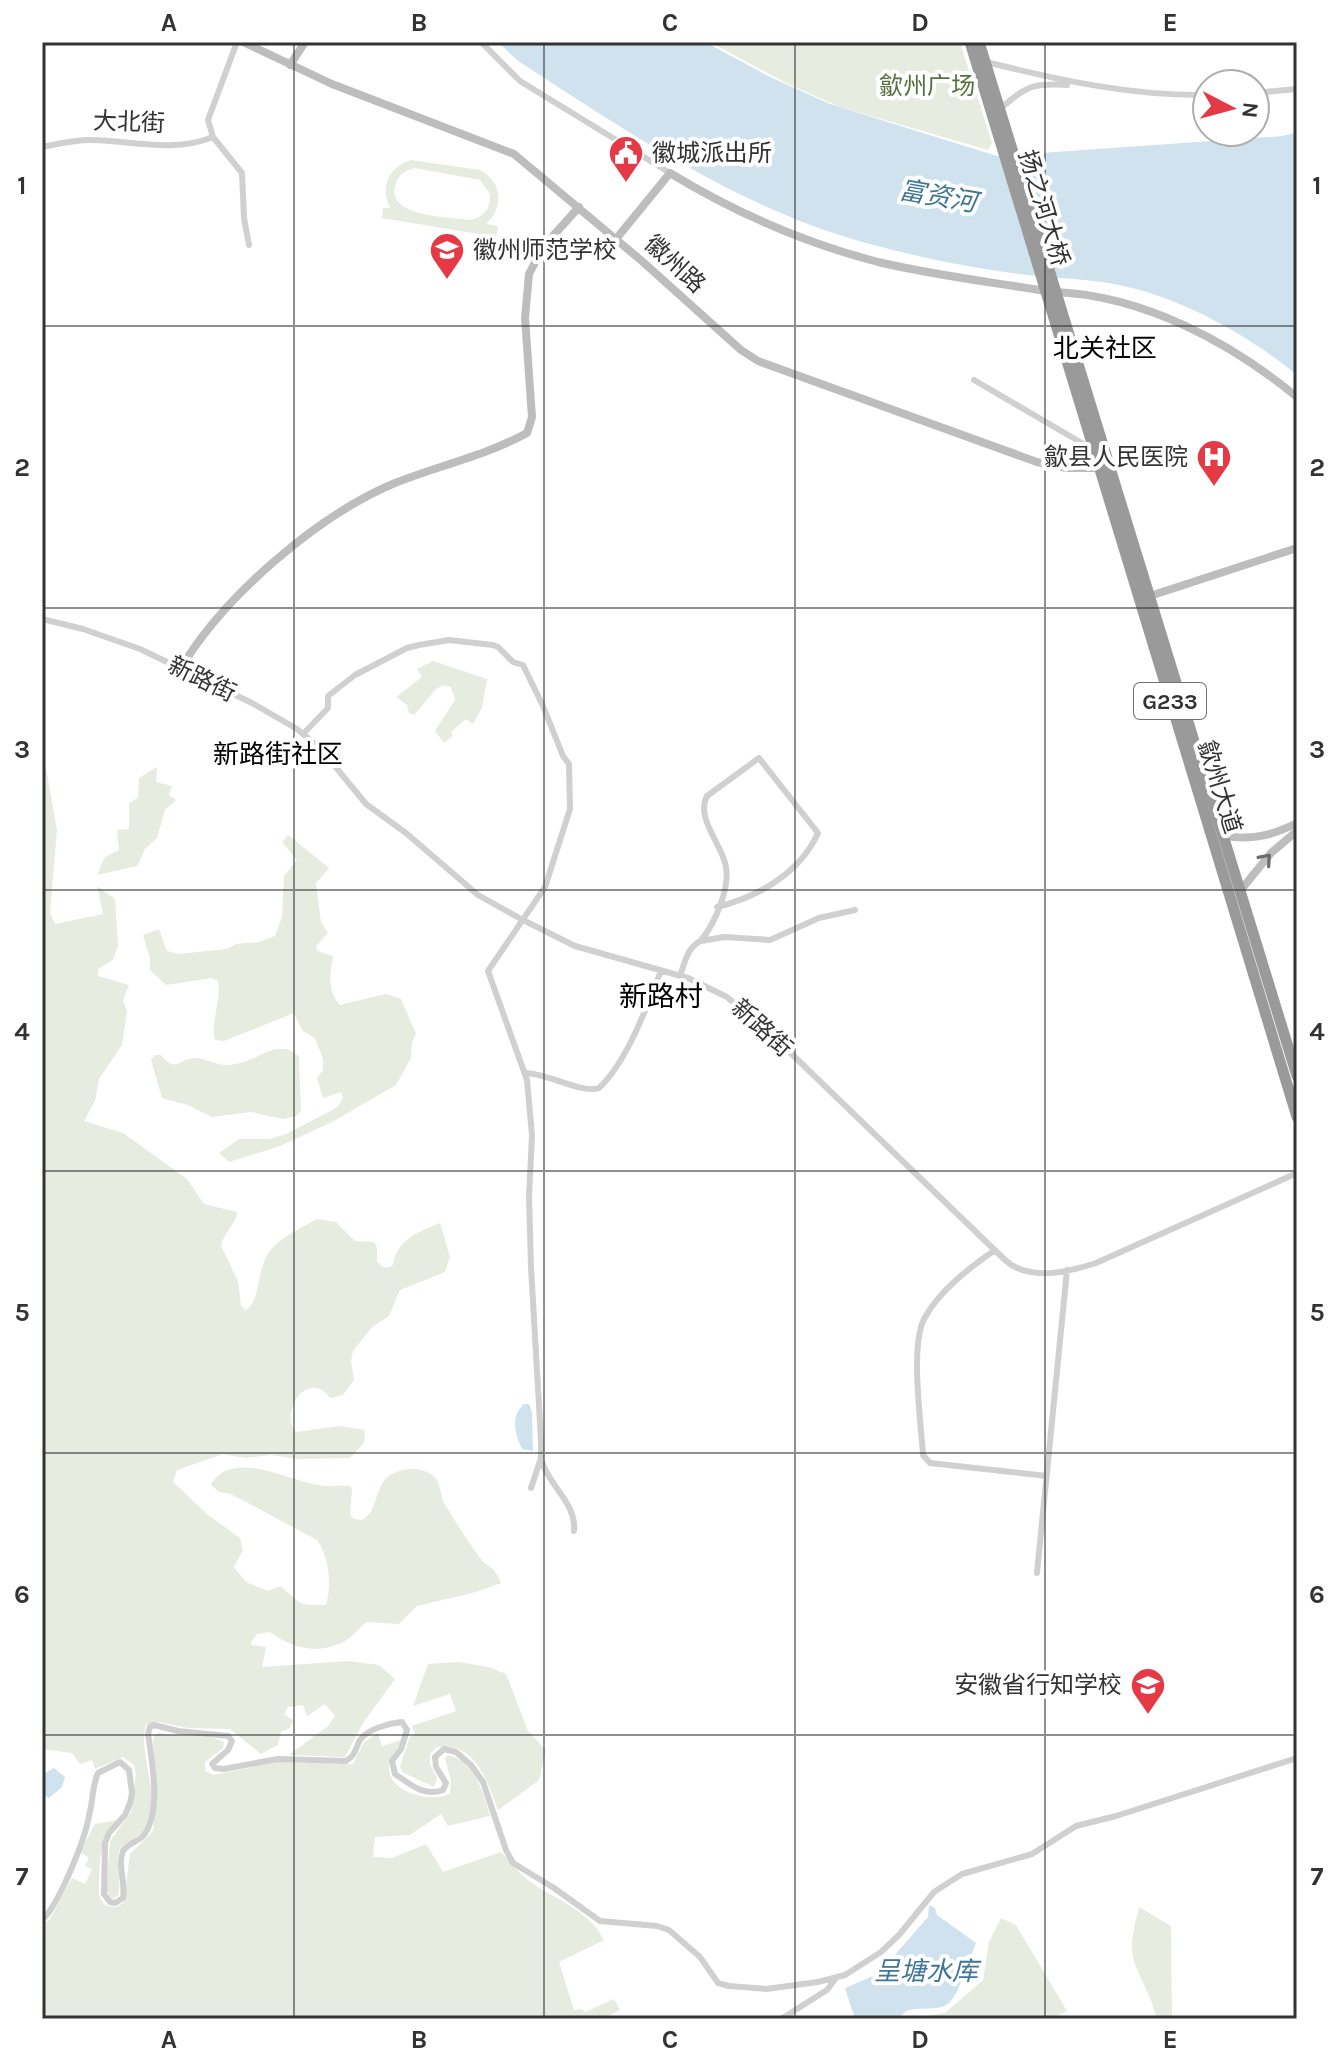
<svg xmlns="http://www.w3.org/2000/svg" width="1339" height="2061" font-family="Karla,'Noto Sans SC',sans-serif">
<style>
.green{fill:#e6ecdf;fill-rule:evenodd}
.water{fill:#cfe2ee}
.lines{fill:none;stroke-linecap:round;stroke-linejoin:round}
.street{stroke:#d0d0d0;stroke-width:6}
.secondary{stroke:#bdbdbd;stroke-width:8}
.highway{stroke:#9a9a9a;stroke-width:11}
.oneway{stroke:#6a6a6a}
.grid{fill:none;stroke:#333;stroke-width:2;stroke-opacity:0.55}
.labels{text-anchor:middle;stroke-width:8;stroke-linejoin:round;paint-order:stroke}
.shield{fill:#fff;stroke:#707070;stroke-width:2}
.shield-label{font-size:22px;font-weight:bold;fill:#333}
.park-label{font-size:24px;fill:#56703f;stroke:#fff}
.street-label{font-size:24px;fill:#333;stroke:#fff}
.poi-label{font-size:24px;fill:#333;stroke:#fff;text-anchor:start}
.water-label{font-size:26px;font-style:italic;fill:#3f7597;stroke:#fff}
.neighbourhood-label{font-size:26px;fill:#000;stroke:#fff}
.quarter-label{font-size:28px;fill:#000;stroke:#fff}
.neatline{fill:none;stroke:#333;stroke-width:3}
.grid-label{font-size:26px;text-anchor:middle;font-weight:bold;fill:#333}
</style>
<rect width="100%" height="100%" fill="#fff"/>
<path class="green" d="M710 42H960L992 143 988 150 840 107 786 83Z
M411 160 480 170C503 183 504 207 486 224L498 226 496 237 382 218 383 208H390C380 187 388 167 411 160ZM415 168 480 180 490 194C491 208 484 218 469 220 449 217 383 217 396 183 399 174 406 170 415 168Z
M433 661 487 679 482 708 473 724 466 719 451 732 453 736 444 743 435 731 455 700 451 687 443 685 436 689 414 715 409 713 407 705 396 697 422 677 417 669Z
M42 766 46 768 57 830 50 913 55 924 103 914 97 886 115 899 118 945 113 960 98 969V976L129 985 123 1000 127 1012 122 1045 99 1079 95 1101 84 1121 123 1133 187 1179 204 1204 237 1212C236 1225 223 1233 221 1246L238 1281 241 1306 246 1310C260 1303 257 1268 269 1252 280 1237 302 1228 317 1219L336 1222 355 1241 374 1242 377 1248V1261L381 1266 387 1268 393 1265C396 1240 420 1231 440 1223L450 1257 445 1272 400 1290 389 1316 372 1327 353 1351 351 1361 354 1380 343 1395 331 1398C328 1396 325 1392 322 1390 301 1378 281 1415 296 1432L339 1426 365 1430 364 1443 350 1458 298 1459 271 1455 245 1458 223 1454 177 1470 173 1482 208 1515 240 1538 243 1550 234 1567 246 1582 268 1591 280 1586C301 1602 294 1606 326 1605 332 1585 329 1556 317 1540L231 1494 219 1492 211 1485C231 1448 287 1480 318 1485 328 1487 339 1485 350 1486L352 1488 350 1515 354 1519 361 1520C378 1514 374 1486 390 1475 402 1468 420 1466 432 1475 443 1484 439 1498 447 1508 457 1524 467 1540 478 1555 487 1569 493 1563 501 1583L476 1592 417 1606 399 1624 367 1622C360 1626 355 1634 348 1639 321 1656 293 1649 270 1632L257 1634 251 1642 252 1645 266 1647 262 1667 348 1661 379 1665 395 1679 363 1723 345 1757 289 1755 328 1726 335 1716 325 1704 307 1716 303 1705 288 1707 284 1714 293 1720 290 1728 281 1732 278 1745 261 1754 230 1729 188 1728 159 1722 146 1725C137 1754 165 1804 143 1831 137 1839 126 1841 119 1850 115 1866 122 1880 118 1896L112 1899 106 1891 110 1841 131 1812 136 1775 134 1765 123 1757 95 1769 92 1760 80 1764 72 1753 42 1749Z
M157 767 156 782 172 786 169 795 176 800 165 810 157 838 145 849 137 866 97 875 105 857 119 850 117 830 129 829V803L138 798 139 778Z
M288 835 329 868 316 883 321 922 328 933 316 946 317 951 333 956C330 974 327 991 340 1005L386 994 401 999 416 1034 412 1042 411 1058 396 1085 332 1122 280 1146 229 1162 219 1153 239 1139H270L286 1134 338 1107 343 1098 341 1092 323 1098 317 1078 323 1070V1059L315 1038 302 1030 294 1013 224 1041 215 1040C210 1020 222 1001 218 981L212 978 166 985 150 970V958L143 935 159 929 167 951 179 954 227 949 236 944 259 942 275 936 282 917 284 876 297 860 282 842Z
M275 1049H288L299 1056 301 1111 296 1116 283 1119 251 1112 212 1117 188 1105 162 1098 151 1060 155 1055H161C177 1074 177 1059 195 1058 205 1058 215 1065 226 1065 244 1065 258 1055 275 1049Z
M459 1662 489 1667 506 1674 528 1731 546 1750 539 1780 498 1810C487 1782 476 1741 437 1747L430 1754V1764L437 1778 434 1787 402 1772 400 1766 410 1737 415 1735 412 1726 456 1711 450 1694 413 1706 428 1664Z
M159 1733C179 1738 207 1733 224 1742L223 1748 205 1762V1771L214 1775 276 1762 353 1764 364 1742 378 1733 382 1746 401 1740C398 1751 388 1758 389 1770 391 1793 433 1804 450 1793L451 1780 445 1759 448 1755C474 1760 484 1794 490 1816L448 1826 441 1814 410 1835 375 1837 373 1857 392 1858 426 1844 443 1872 501 1852C511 1863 520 1875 532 1883 558 1901 590 1911 604 1940L559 1962 574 2010 582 2009 585 2012 614 1999 620 2010 603 2019H42V1925L50 1919 72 1878 85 1884 92 1869 85 1866 89 1858 80 1852 95 1824 118 1820C97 1845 100 1863 99 1893 101 1904 106 1907 117 1907L124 1902 130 1854 153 1831 157 1786 153 1743 154 1736Z
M1139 1907 1171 1926 1172 2019H1156C1153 1998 1142 1984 1135 1964 1128 1945 1135 1926 1139 1907Z
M1001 1918 1016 1925 1067 2011 1051 2019H920V2017L945 2013 983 1980 989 1942Z"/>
<path class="water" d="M498 42H705L770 77 830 104 997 156 1283 136 1297 132V375C1252 338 1189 302 1132 288 1093 278 1052 279 1012 273 961 266 908 255 859 241 734 205 625 130 518 61Z
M524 1404H529L532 1412 533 1451 522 1449C515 1434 510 1416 524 1404Z
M54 1768 65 1777 62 1787 49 1798 42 1794V1775Z
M929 1905 935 1908 937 1915 976 1943C970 1957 959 1993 950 2002 935 2016 908 2000 899 2019H855L845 1988 878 1974 928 1917Z"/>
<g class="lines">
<path class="street" d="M237 42 208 120 213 137 242 173 244 218 249 245
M481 42 520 81 670 173
M986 62C1059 80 1131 96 1207 95
M1255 93 1297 89
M999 110C1026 86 1032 83 1067 85
M42 147C59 144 76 139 93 140 132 141 175 153 213 137
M974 380 1092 449
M42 619 83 629 140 649 252 703 297 729 320 748 366 804 406 833 478 895 521 919 575 946 688 978 727 997 772 1035 1005 1260C1029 1282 1068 1272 1096 1263L1297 1173
M303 734 328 708V696L355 675 407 648 419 645 449 640 493 645 498 647 513 662 523 665 543 706 563 756 569 764 570 809 545 887 488 971 527 1080 532 1135 529 1197 531 1267 541 1440V1458L531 1488
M701 941 724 937 770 940 819 918 855 910
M680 976C683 968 685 959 689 952 692 946 698 943 702 939 715 923 730 888 726 867 723 845 695 819 707 796L759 758 818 833C800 873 758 897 717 907
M526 1073C549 1074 583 1094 599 1088 627 1062 647 1006 661 971
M995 1250C969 1268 939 1291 924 1319 910 1347 921 1422 923 1455L930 1463 1047 1476
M542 1462C550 1487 577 1504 574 1531
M1037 1573 1067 1270
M42 1920C59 1905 85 1839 89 1816 93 1801 92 1787 98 1773L120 1762 129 1770 132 1793 130 1803 125 1815 109 1833 105 1843 104 1894 110 1902 115 1903 123 1898C126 1881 117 1867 123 1851 129 1843 137 1842 143 1836 162 1814 152 1760 148 1734L150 1727 154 1725 178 1731 228 1736 232 1741 228 1750 212 1764 215 1768 224 1769 277 1759 346 1761C356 1755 355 1749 360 1740 367 1729 390 1723 402 1722L407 1730 401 1749 392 1761 395 1774C411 1785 424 1797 443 1790L446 1783 436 1767 435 1757 444 1749 456 1752 471 1765 483 1782 506 1850 513 1863 554 1888 600 1921 657 1926 669 1930 700 1957 718 1983 729 1986 766 1989 818 1982 845 1975 881 1952 899 1935 934 1892 962 1874 1032 1854 1076 1826 1116 1816 1297 1758
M781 2019 827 1990 836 1978"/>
<path class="secondary" d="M243 42 332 84 514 154 643 262 741 350 758 361 1037 462 1066 468H1099
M290 65 305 42
M616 239 670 173C734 212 805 243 878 262 933 275 990 282 1046 291
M1056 292C1144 296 1230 342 1297 397
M1150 596 1297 548
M181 668C224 596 318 515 395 483 438 466 487 455 527 433L532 417 525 318 529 274 543 247 579 207
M1224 836C1252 840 1271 836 1297 823
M1240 891 1271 853 1297 831"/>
<path class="highway" d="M970 42 1297 1117
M979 42 1297 1076"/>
</g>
<defs><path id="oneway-chevron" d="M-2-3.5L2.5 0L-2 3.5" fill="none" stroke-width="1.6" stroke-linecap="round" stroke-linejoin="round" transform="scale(2)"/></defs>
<use class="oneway" href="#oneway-chevron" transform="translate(1266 859) rotate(-49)"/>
<path class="grid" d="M294 42V2019M544 42V2019M795 42V2019M1045 42V2019M42 326H1297M42 608H1297M42 890H1297M42 1171H1297M42 1453H1297M42 1735H1297"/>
<defs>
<g id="civic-pin" transform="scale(1.8)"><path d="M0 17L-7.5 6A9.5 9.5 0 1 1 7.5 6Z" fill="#e63946" stroke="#fff"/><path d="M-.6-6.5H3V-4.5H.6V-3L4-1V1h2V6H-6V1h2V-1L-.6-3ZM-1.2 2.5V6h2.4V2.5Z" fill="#fff"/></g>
<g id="school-pin" transform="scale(1.8)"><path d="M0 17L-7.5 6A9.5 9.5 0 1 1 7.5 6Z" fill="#e63946" stroke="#fff"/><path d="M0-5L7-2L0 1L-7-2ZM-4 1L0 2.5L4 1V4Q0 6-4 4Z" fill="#fff"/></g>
<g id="hospital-pin" transform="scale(1.8)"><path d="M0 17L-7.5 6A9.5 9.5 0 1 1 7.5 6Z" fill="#e63946" stroke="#fff"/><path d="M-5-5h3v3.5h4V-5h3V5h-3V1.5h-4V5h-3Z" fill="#fff"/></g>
</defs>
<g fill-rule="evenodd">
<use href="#civic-pin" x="626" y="153"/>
<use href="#school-pin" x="447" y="250"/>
<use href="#hospital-pin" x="1214" y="457"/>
<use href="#school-pin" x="1148" y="1685"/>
</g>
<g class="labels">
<rect class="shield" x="1134" y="683" width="72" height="36" rx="6"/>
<g class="shield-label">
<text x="1170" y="709">G233</text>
</g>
<g class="park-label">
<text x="927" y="94">歙州广场</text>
</g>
<g class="street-label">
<text transform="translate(129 122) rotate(2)" y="8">大北街</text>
<text transform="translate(1044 208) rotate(73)" y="8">扬之河大桥</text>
<text transform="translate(675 264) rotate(42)" y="8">徽州路</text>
<text transform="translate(202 679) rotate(26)" y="8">新路街</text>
<text transform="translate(1220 787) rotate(73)" y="8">歙州大道</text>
<text transform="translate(762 1028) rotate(42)" y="8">新路街</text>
</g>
<g class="poi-label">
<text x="652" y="161">徽城派出所</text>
<text x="473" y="258">徽州师范学校</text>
<text x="1188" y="465" text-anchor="end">歙县人民医院</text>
<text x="1122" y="1693" text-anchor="end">安徽省行知学校</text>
</g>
<g class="water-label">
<text transform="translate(938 196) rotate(10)" y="9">富资河</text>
<text x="926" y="1980">呈塘水库</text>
</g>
<g class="neighbourhood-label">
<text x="1105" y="357">北关社区</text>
<text x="278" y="763">新路街社区</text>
</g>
<g class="quarter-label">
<text x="661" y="1006">新路村</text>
</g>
</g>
<rect width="1339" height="2061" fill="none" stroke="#ffffff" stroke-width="88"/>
<g transform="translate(1231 108) rotate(96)"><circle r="38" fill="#ffffff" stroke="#adadad" stroke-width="2"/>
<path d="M0-6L14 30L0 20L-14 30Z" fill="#e63946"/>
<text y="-12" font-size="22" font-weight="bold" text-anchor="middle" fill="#333333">N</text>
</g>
<rect x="44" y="44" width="1251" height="1973" class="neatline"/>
<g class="grid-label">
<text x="169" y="31">A</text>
<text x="419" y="31">B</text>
<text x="670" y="31">C</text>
<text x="920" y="31">D</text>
<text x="1170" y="31">E</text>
<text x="22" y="194">1</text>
<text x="1317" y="194">1</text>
<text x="22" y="476">2</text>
<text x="1317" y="476">2</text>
<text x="22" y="758">3</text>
<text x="1317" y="758">3</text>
<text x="22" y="1040">4</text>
<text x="1317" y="1040">4</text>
<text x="22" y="1321">5</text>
<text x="1317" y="1321">5</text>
<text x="22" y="1603">6</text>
<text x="1317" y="1603">6</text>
<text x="22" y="1885">7</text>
<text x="1317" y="1885">7</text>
<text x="169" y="2048">A</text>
<text x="419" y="2048">B</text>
<text x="670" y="2048">C</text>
<text x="920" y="2048">D</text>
<text x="1170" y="2048">E</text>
</g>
</svg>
